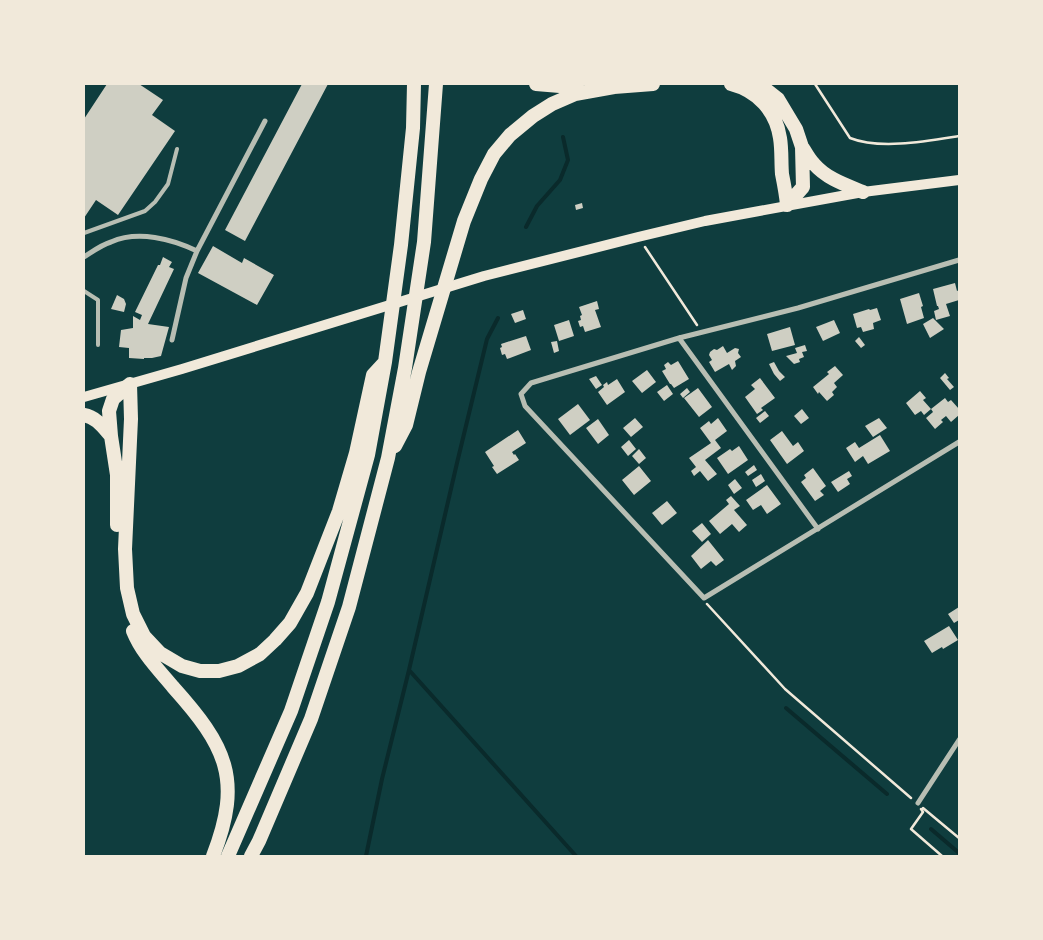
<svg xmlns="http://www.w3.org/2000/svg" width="1043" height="940" font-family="'Varela Round',sans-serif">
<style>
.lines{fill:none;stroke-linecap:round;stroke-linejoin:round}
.stream{stroke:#0a2a2b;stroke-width:4}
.building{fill:#cfcfc3}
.path{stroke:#f1e9da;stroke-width:2.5}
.service{stroke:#b8beb3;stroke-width:4}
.minor{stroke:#b8beb3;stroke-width:5}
.secondary{stroke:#f1e9da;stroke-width:10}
.motorway{stroke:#f1e9da;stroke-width:14}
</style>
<rect width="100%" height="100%" fill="#0f3d3e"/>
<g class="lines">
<path class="stream" d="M526 227 537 206 560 180 568 160 563 137
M409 670 576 856
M786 708 887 794
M931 829 959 853
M366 856 382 779 409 670 457 463 487 339 498 318"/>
</g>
<path class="building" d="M107 84H139L163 100 152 115 175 131 118 215 96 200 84 218V119Z
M302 84H328L245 241 225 230Z
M582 203 583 208 576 210 575 205Z
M213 246 242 263 244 258 274 275 257 305 198 273Z
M163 257 172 262 169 267 174 269 148 324 169 327 161 356 152 358H144V359L129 358V348L119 347 121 330 133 328V316L140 320 142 315 135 312 158 265H160Z
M955 283 957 291 959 290V300L946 304 950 316 936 320 934 311 939 309 938 306H937L933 289Z
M919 293 923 306 921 307 924 318 907 324 900 299Z
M117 295 124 299 126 304 124 312 111 309Z
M597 301 599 309 595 310 601 327 585 332 583 326 580 327 578 321 581 320 580 316 582 315 579 307Z
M877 308 881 320 873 323 874 329 863 332 861 327 857 328 853 314 869 309 870 310Z
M523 310 526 319 515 323 511 314Z
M933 318 944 329 930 338 923 324Z
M569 320 574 336 559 341 554 325Z
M834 320 840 333 823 341 816 327Z
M790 327 795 345 772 351 767 334Z
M526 336 531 350 507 359 505 354 502 355 500 348 502 347 501 344Z
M859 337 865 345 861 348 855 341Z
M557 341 559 351 554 353 551 342Z
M805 345 807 351 802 352 804 357 799 359 800 362 794 364 786 356 797 353 795 348Z
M723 346 727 353 735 348 739 349 738 353 741 357 735 361 736 366 732 370 729 364 715 372 709 362 712 360 709 355 710 352 714 349 717 350Z
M678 361 689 379 674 388 671 384H670L662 371 666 369 664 365 668 362 671 365Z
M774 362 779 371 785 377 780 381 774 374 769 364Z
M835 366 843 375 834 383 837 387 832 392 834 395 827 401 819 392 818 394 813 387 829 374 827 372Z
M647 370 656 382 642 393 632 381Z
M945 373 949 378 947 379 954 387 950 390 940 378Z
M596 376 602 385 596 389 589 379Z
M760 378 775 398 761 408 763 410 757 414 745 397 755 389 751 385Z
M617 379 625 392 607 405 598 392 604 387 603 385 607 382 608 385Z
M667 385 673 394 664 401 657 392Z
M687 388 690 392 683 398 680 394Z
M698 388 712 407 699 417 684 398Z
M920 391 926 398 923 400 931 409 924 415 921 411 915 415 906 403Z
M945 398 948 402 951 400 959 409V415L951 422 946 416 941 420 943 422 935 429 926 418 933 412 931 409Z
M578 404 590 420 570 435 558 419Z
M802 409 809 418 801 424 794 416Z
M765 411 769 416 760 423 756 418Z
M635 418 643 427 631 437 623 428Z
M718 418 727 431 715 440 721 448 705 460 717 474 708 481 700 471 694 476 691 471 696 467 689 458 711 443 700 428 709 421 711 424Z
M879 418 887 428 873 437 865 426Z
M598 419 609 435 598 444 586 428Z
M518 430 526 443 512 452 514 455 515 454 519 460 497 474 492 467 494 466 485 452Z
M782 431 793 446 798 442 804 451 787 464 770 440Z
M880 435 890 451 868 464 863 456 855 462 846 448 855 442 859 448Z
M629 440 636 449 628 456 621 447Z
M739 446 748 460 728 474 717 458 730 449 732 451Z
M639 449 646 458 639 464 632 456Z
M754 465 757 470 748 476 745 472Z
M639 466 651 481 634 495 622 480Z
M813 468 826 486 820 491 824 495 815 501 801 482 806 478 804 475Z
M849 471 852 476 847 479 850 484 838 492 831 482Z
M761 474 765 481 756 487 752 480Z
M735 479 742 488 734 494 728 485Z
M767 485 781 504 767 514 761 505 753 510 746 500Z
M731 496 740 506 734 510 747 525 739 532 732 524 720 534 709 521 729 504 726 500Z
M667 501 677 513 662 525 652 513Z
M702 523 711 534 702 542 692 531Z
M708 540 724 560 716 566 711 561 701 569 691 556Z
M959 607V620L954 623 948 614Z
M949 626 958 640 943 649 942 647 932 653 924 641Z"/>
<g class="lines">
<path class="path" d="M815 84 850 138C880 150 928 141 959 136
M645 247 697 325
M707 604 785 689 911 798
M923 808 959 838
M921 809 923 812 911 829 942 856"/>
<path class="service" d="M84 233 145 211 155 202 168 184 177 149
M84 291 98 300V345"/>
<path class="minor" d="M84 257C92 252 101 245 111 242 138 230 172 239 197 251
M959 260 798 308 679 338 531 383 521 394 525 406 704 598 959 442
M679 338 818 529
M172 340 186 278 197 251 265 121
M918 803 959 740"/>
<path class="secondary" d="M84 397 182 369 484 276 638 237 705 221 863 192 959 180"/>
<path class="motorway" d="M536 84 560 86 577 84
M731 84C758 91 776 111 780 138 782 150 781 162 782 174 784 184 786 194 787 205
M759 84 778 99 796 129 802 147 803 187 787 205
M803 148C806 153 810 160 814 164 827 179 846 185 863 192
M130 384 131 419 125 549 127 588 133 614 144 636 160 653 182 666 200 671H219L238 666 260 654 275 640 290 623 307 593 339 511 356 453 373 375 385 362
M84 415C96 417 103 427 111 436
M395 446 406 425 419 372 464 221 481 179 494 154 510 135 533 116 552 104 575 94 614 87 653 84
M117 525V475L111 436 109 411 113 399 130 384
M133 631C142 653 158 669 173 687 226 746 243 779 213 856
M228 856 291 711 328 602 368 455 385 362 401 245 413 128 414 84
M251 856 259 841 311 719 349 607 388 458 405 368 424 242 436 84"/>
</g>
<rect width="1043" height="940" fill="none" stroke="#f1e9da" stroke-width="170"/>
</svg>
